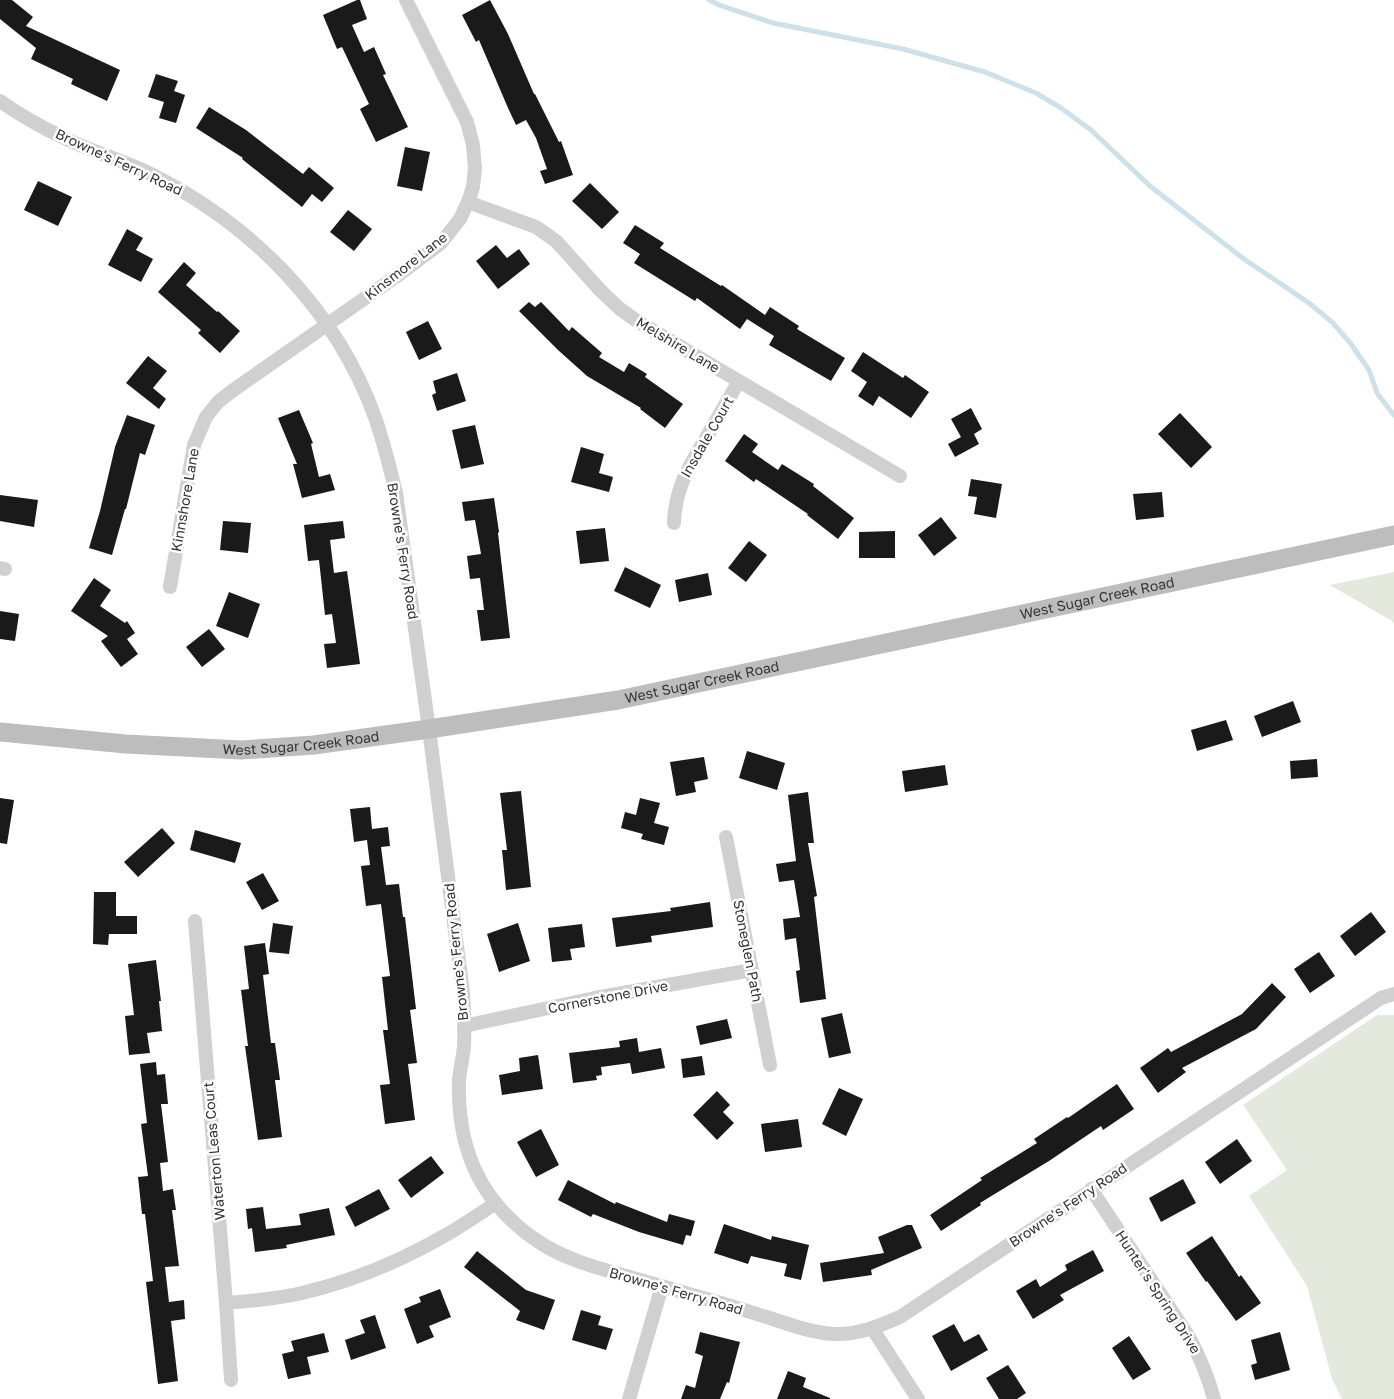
<svg xmlns="http://www.w3.org/2000/svg" width="1394" height="1399" font-family="'Golos Text',sans-serif">
<style>
.green{fill:#e3e9dc}
.lines{fill:none;stroke-linecap:round;stroke-linejoin:round}
.stream{stroke:#cee0ea;stroke-width:5}
.building{fill:#1a1a1a}
.street{stroke:#d0d0d0;stroke-width:14}
.secondary{stroke:#bdbdbd;stroke-width:19}
.labels{text-anchor:middle;stroke-width:5;stroke-linejoin:round;paint-order:stroke}
.street-label{font-size:14px;fill:#333;stroke:#fff}
</style>
<rect width="100%" height="100%" fill="#fff"/>
<path class="green" d="M1394 572V624L1392 621 1330 585Z
M1377 1015H1394V1399H1342L1332 1379 1307 1286 1249 1196 1287 1170 1243 1105Z"/>
<g class="lines">
<path class="stream" d="M709 0 719 5 773 23 903 49 985 72 1036 93 1061 108 1091 130 1150 186 1244 259 1309 303 1333 323 1351 344 1369 370 1377 393 1394 415"/>
</g>
<path class="building" d="M0 0H12L33 17 26 26 120 70 107 101 71 84 73 79 31 59 36 48 0 19Z
M357 0H360L367 19 352 25 364 52 374 47 386 74 383 75 408 127 376 142 360 109 369 104 342 47 337 49 323 15Z
M490 0 508 34 534 94H535L559 142 561 141 573 175 545 184 540 171 547 169 536 138 526 120 516 125 508 108 479 40 476 42 462 15Z
M156 74 178 81 174 91 185 95 176 123 159 118 164 102 148 97Z
M209 107 246 130 303 174 309 167 334 188 322 202 312 194 302 207 242 159 243 158 196 128Z
M405 147 430 152 422 191 397 186Z
M38 181 72 197 58 226 24 210Z
M590 183 619 212 602 229 572 201Z
M348 210 372 229 354 251 330 232Z
M635 225 664 243 660 248 721 286 722 285 765 315 770 307 799 326 797 329 845 358 831 381 769 345 774 336 747 319 740 329 697 298 695 301 634 263 640 254 623 243Z
M127 229 143 238 136 250 153 259 141 282 108 265Z
M496 245 507 258 519 249 530 264 498 289 476 261Z
M184 262 196 273 186 285 217 312 218 311 240 331 220 353 198 333 201 330 158 292Z
M529 302 535 307 541 302 569 331 572 327 602 353 599 357 624 372 629 363 647 374 645 377 683 404 665 428 640 409 641 408 587 376 558 350 519 311Z
M428 321 442 349 419 360 406 332Z
M863 352 903 378 905 375 929 392 911 418 879 396 873 406 858 396 867 382 851 371Z
M148 356 167 371 153 388 166 399 159 409 126 383Z
M457 373 466 401 437 411 432 395 436 393 433 381Z
M971 408 982 429 974 434 979 444 955 457 948 444 961 437 951 419Z
M299 410 313 443 311 444 319 477 330 474 335 490 302 498 293 464H297L278 418Z
M1180 413 1212 447 1191 468 1158 434Z
M127 415 155 425 145 455 140 453 126 509H125L112 555 89 548 100 511 115 447Z
M475 425 484 464 461 469 452 430Z
M744 434 758 444 752 452 778 470 782 464 814 484 813 486 854 518 838 539 807 515 808 514 756 479 754 482 725 461Z
M581 447 604 454 599 473 613 477 609 492 571 482Z
M971 479 1002 484 996 518 974 514 977 497 968 496Z
M1162 492 1164 517 1136 520 1133 494Z
M0 495 38 500 34 527 0 521Z
M494 498 499 532 498 533 510 638 481 641 477 610H484L480 578 470 579 467 556 481 554 475 520 465 521 462 502Z
M941 517 957 538 934 556 918 535Z
M223 521 251 523 248 553 220 550Z
M343 521 345 538 330 540 334 573 347 571 360 664 327 668 324 644 336 643 332 614 325 615 319 560 308 561 304 525Z
M605 528 609 561 580 564 576 531Z
M895 531V558H859V532Z
M749 541 767 555 746 582 728 568Z
M625 567 661 585 650 608 614 591Z
M708 573 712 595 679 602 675 580Z
M94 578 111 590 100 606 125 623 127 621 135 633 127 639 138 654 121 667 101 641 108 636 71 611Z
M229 592 260 604 248 638 216 626Z
M0 611 19 614 15 641 0 639Z
M209 629 225 649 202 667 186 647Z
M1293 701 1301 722 1262 737 1254 716Z
M1226 720 1233 740 1197 751 1191 730Z
M747 751 785 763 777 790 739 778Z
M704 757 708 779 694 782 696 792 676 796 670 762Z
M1317 759 1318 777 1291 779 1290 761Z
M945 765 948 785 905 792 902 771Z
M521 791 531 887 506 890 502 850H507L500 793Z
M808 792 814 843H808L817 896 814 897 826 999 800 1003 796 971 800 970 796 938 785 940 783 919 800 917 794 880 779 882 776 864 796 861 788 795Z
M0 798 14 800 7 844 0 843Z
M640 798 660 803 654 823 669 827 664 845 641 839 643 834 621 828 625 812 636 815Z
M370 807 372 829 388 827 390 846 381 847 386 885 399 884 403 917H405L416 1009 410 1010 417 1063 408 1064 415 1120 385 1124 380 1085 390 1084 383 1030H388L382 977 390 976 381 904 366 906 361 866 370 865 367 840 354 842 350 809Z
M162 828 175 843 138 877 124 862Z
M195 830 241 843 235 863 190 850Z
M263 873 279 901 262 910 246 882Z
M94 892H116V916H137V934H109L108 945 93 944Z
M710 902 713 927 651 936 652 942 616 947 612 918 671 911 670 908Z
M1371 912 1386 932 1355 956 1340 936Z
M273 923 293 926 289 954 269 952Z
M518 923 530 961 499 972 487 934Z
M582 924 585 947 570 949 572 960 552 962 548 928Z
M265 943 269 974 263 975 271 1043H275L280 1080H275L282 1137 258 1140 245 1046H248L241 990 249 989 244 946Z
M1319 952 1335 976 1310 993 1294 969Z
M156 960 161 1001H159L162 1031 147 1033 150 1053 129 1055 125 1016 134 1015 128 964Z
M1272 983 1286 997 1256 1029 1182 1068 1186 1072 1158 1093 1140 1068 1168 1048 1171 1052 1242 1014Z
M842 1013 851 1053 829 1058 821 1018Z
M727 1019 732 1038 700 1045 696 1026Z
M637 1038 639 1052 661 1048 665 1068 632 1074 630 1063 601 1067 602 1075 596 1076 597 1080 573 1083 569 1053 620 1047 619 1041Z
M538 1055 543 1089 502 1095 499 1075 520 1071 519 1058Z
M702 1056 705 1075 683 1078 681 1059Z
M156 1062 157 1075 165 1074 168 1104H161L168 1162 160 1163 163 1191 173 1189 176 1210H172L179 1266 165 1267 169 1302 184 1300 185 1319 171 1321 178 1381 158 1384 146 1282 153 1281 145 1214H142L138 1177 148 1176 141 1124 147 1123 140 1064Z
M1117 1084 1134 1109 1103 1130 1101 1126 1049 1161 980 1203 981 1205 941 1231 930 1215 982 1180 980 1178 1037 1143 1034 1139 1067 1117 1068 1118Z
M839 1088 863 1099 846 1136 822 1124Z
M717 1091 730 1105 723 1112 734 1123 717 1140 693 1115Z
M798 1119 802 1147 765 1152 761 1124Z
M541 1129 559 1165 536 1177 517 1142Z
M1237 1139 1252 1161 1220 1184 1205 1162Z
M431 1156 444 1173 411 1198 398 1180Z
M1183 1179 1196 1203 1161 1222 1149 1198Z
M568 1180 615 1204 616 1202 667 1222 669 1214 695 1221 691 1236 686 1235 683 1245 639 1232 593 1214 591 1217 558 1200Z
M379 1189 390 1209 355 1227 345 1207Z
M263 1207 266 1229 301 1225 299 1214 329 1208 335 1235 286 1245 287 1248 255 1252 252 1228 248 1229 246 1209Z
M724 1224 771 1240 772 1236 809 1245 801 1280 784 1276 787 1264 751 1256 748 1264 714 1253Z
M907 1225H912L922 1248 871 1270 872 1275 823 1282 820 1263 884 1253 878 1237Z
M1212 1236 1239 1277 1241 1275 1261 1303 1236 1321 1207 1281 1206 1282 1186 1253Z
M1093 1250 1104 1271 1060 1295 1064 1300 1033 1319 1016 1291 1036 1279 1040 1287 1067 1270 1065 1265Z
M477 1251 526 1290 555 1300 544 1330 516 1320 520 1311 464 1267Z
M440 1289 451 1317 429 1326 434 1337 417 1344 404 1309 421 1302 419 1297Z
M581 1310 601 1316 598 1325 613 1329 606 1350 572 1340Z
M375 1315 386 1348 351 1360 345 1340 365 1333 360 1320Z
M954 1324 964 1342 979 1334 988 1350 951 1371 932 1336Z
M700 1332 740 1342 729 1383 727 1382 720 1399H681L686 1385 695 1388 703 1356 695 1353Z
M1280 1332 1290 1370 1255 1380 1251 1365 1257 1363 1251 1340Z
M324 1333 329 1352 307 1357 311 1374 288 1379 282 1354 294 1351 291 1341Z
M1129 1336 1151 1369 1133 1380 1112 1348Z
M1008 1365 1026 1393 1017 1399H999L986 1378Z
M788 1371 806 1378 803 1387 830 1398V1399H777Z"/>
<g class="lines">
<path class="street" d="M0 101C20 115 41 127 62 137 90 151 121 160 149 173 252 224 337 310 376 420 384 444 390 468 396 493L429 729 463 993C464 1011 465 1028 464 1046 463 1058 460 1069 459 1080 458 1112 463 1147 478 1176 491 1202 514 1226 539 1242 563 1258 591 1266 619 1274 647 1282 675 1290 703 1298 729 1305 754 1313 779 1321 797 1327 815 1333 834 1334 858 1335 879 1326 900 1317L1381 998 1394 994
M468 202 536 227 556 241 600 290 620 309 637 321 900 476
M674 523C675 489 689 466 706 438 717 419 728 400 739 381
M0 568 5 569
M170 587 194 445 206 417 218 402 232 391 401 273 441 243 460 219 468 202 473 187 475 168 473 145 467 122 406 0
M726 837 770 1065
M195 921 226 1303 231 1380
M464 1026 595 998 752 970
M1091 1189 1189 1337C1200 1357 1208 1377 1214 1399
M226 1303C251 1301 277 1299 302 1293 354 1281 405 1259 451 1232 466 1223 481 1213 496 1203
M872 1328 918 1399
M629 1399 662 1286"/>
<path class="secondary" id="s1" d="M0 732 126 744 241 750 314 745 429 729 618 700 1394 535"/>
</g>
<g class="labels">
<g class="street-label">
<text transform="translate(119 162) rotate(25)" y="5">Browne's Ferry Road</text>
<text transform="translate(406 266) rotate(-38)" y="5">Kinsmore Lane</text>
<text transform="translate(678 345) rotate(31)" y="5">Melshire Lane</text>
<text transform="translate(707 437) rotate(-60)" y="5">Insdale Court</text>
<text transform="translate(185 500) rotate(-80)" y="5">Kinnshore Lane</text>
<text transform="translate(403 551) rotate(81)" y="5">Browne's Ferry Road</text>
<text dy="5" stroke="none"><textPath href="#s1" startOffset="1112">West Sugar Creek Road</textPath></text>
<text dy="5" stroke="none"><textPath href="#s1" startOffset="708">West Sugar Creek Road</textPath></text>
<text dy="5" stroke="none"><textPath href="#s1" startOffset="302">West Sugar Creek Road</textPath></text>
<text transform="translate(748 951) rotate(79)" y="5">Stoneglen Path</text>
<text transform="translate(456 952) rotate(-96)" y="5">Browne's Ferry Road</text>
<text transform="translate(608 997) rotate(-11)" y="5">Cornerstone Drive</text>
<text transform="translate(214 1151) rotate(-95)" y="5">Waterton Leas Court</text>
<text transform="translate(1068 1205) rotate(-34)" y="5">Browne's Ferry Road</text>
<text transform="translate(676 1291) rotate(16)" y="5">Browne's Ferry Road</text>
<text transform="translate(1158 1292) rotate(57)" y="5">Hunter's Spring Drive</text>
</g>
</g>
</svg>
